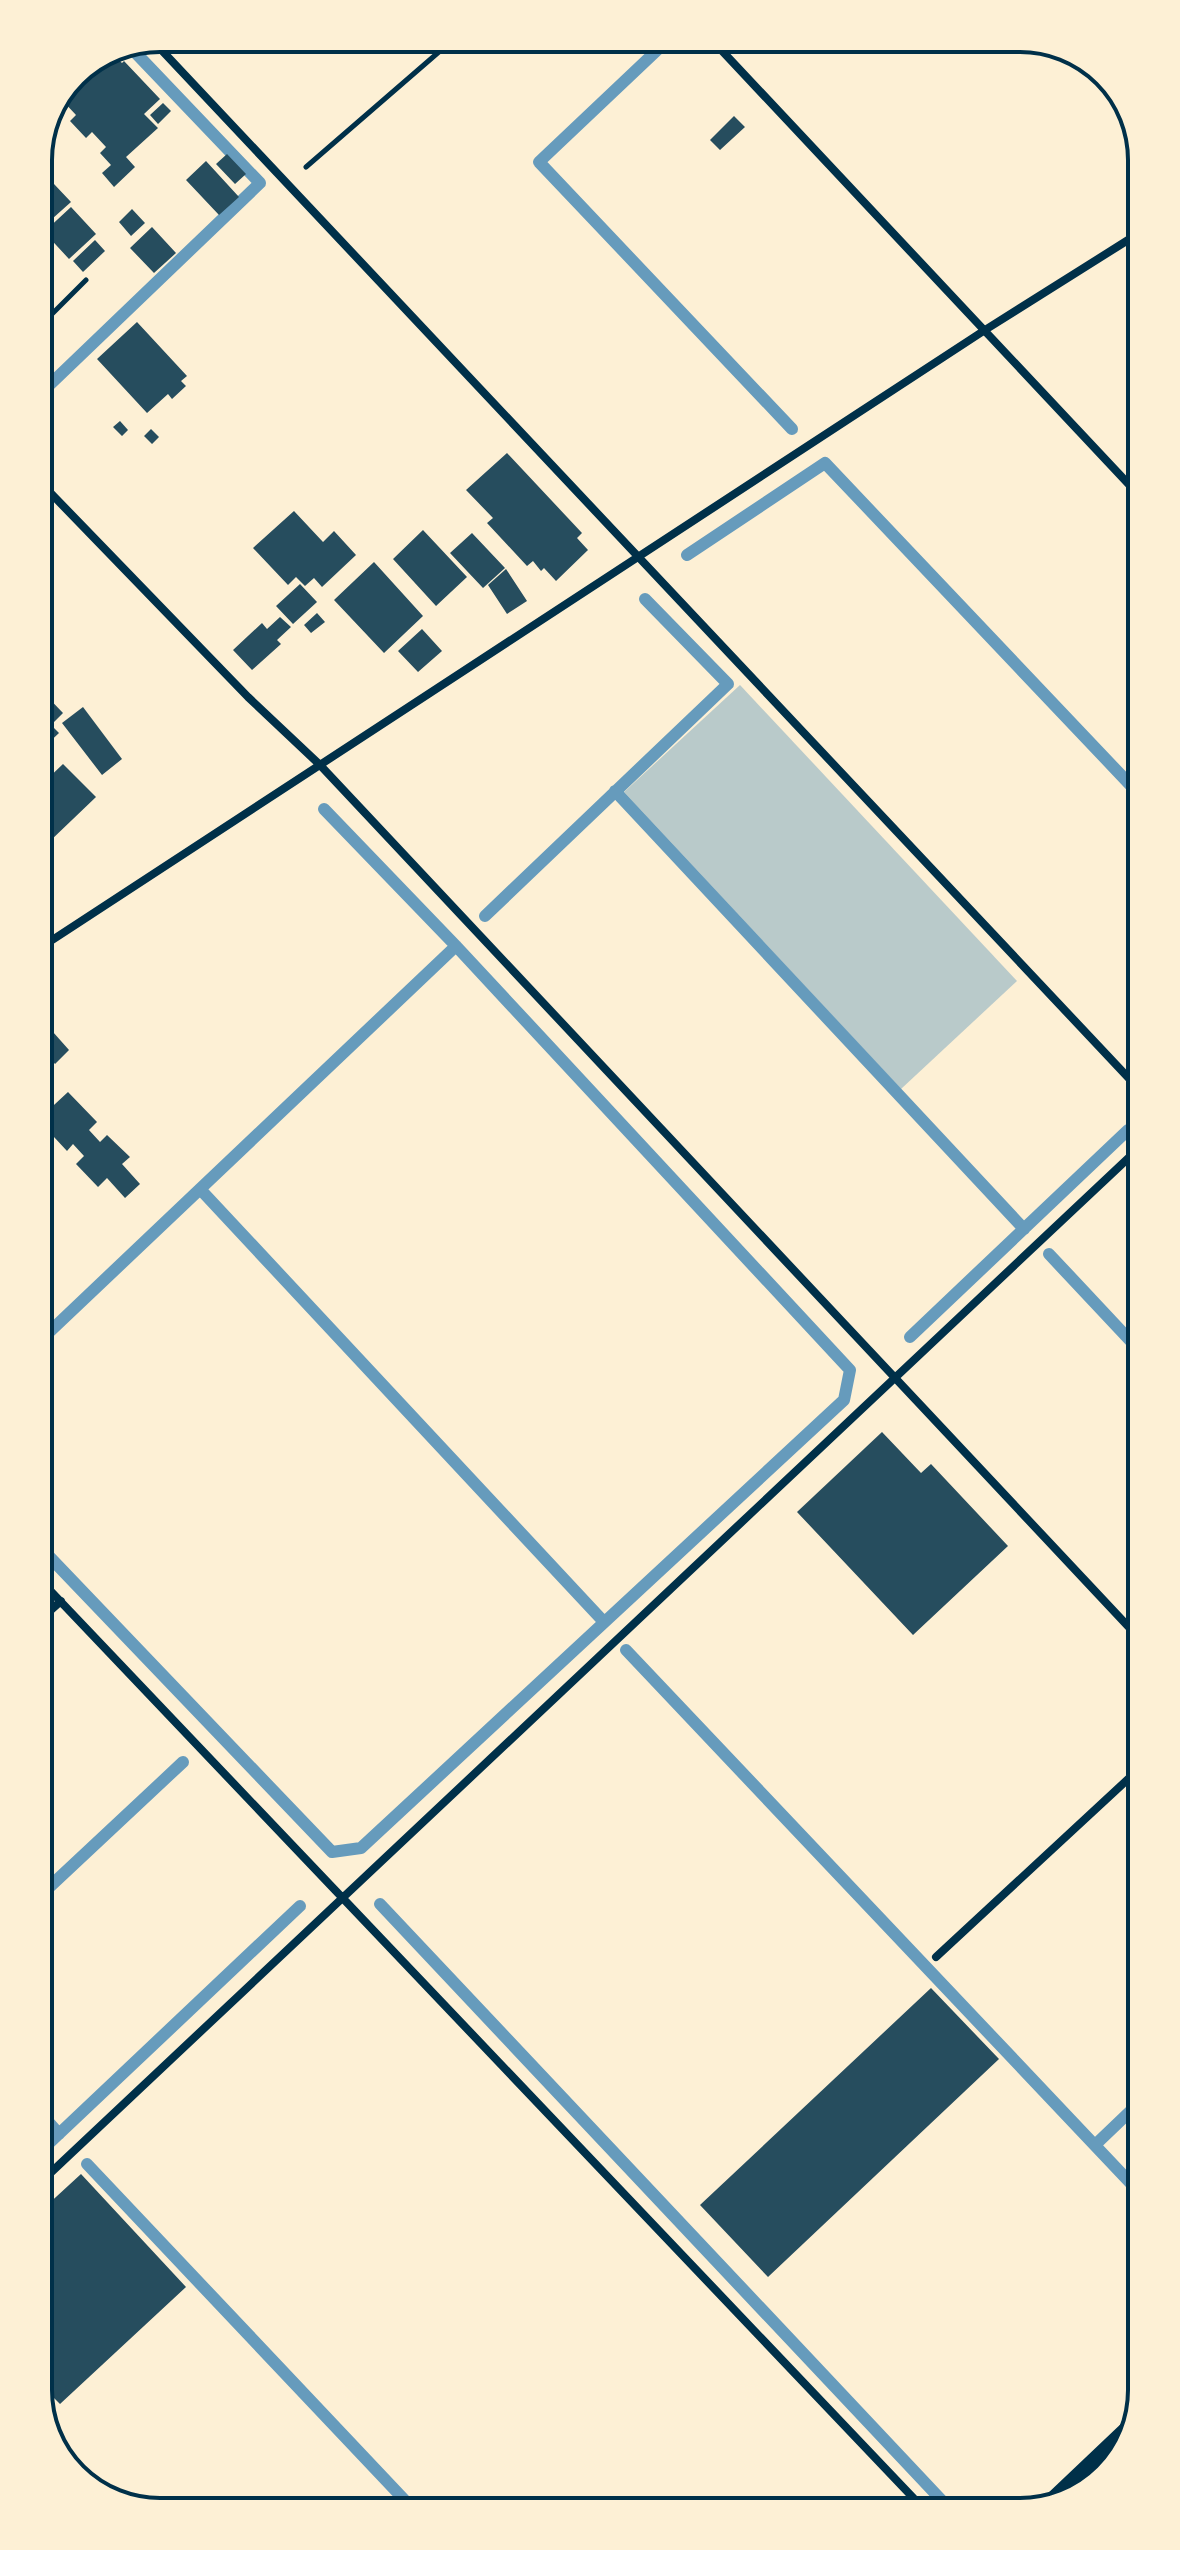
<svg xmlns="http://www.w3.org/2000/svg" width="1180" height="2550" font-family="Arial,sans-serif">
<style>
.green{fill:#b9caca}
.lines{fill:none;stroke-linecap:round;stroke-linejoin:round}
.stream{stroke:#669bbc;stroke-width:12}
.building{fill:#264d5e}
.path{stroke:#003049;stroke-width:5}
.minor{stroke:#003049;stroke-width:8}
.primary{stroke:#003049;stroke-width:20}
.rim{fill:none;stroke:#003049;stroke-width:4}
</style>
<rect width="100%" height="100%" fill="#fdf0d5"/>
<path class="green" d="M740 685 1017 981 901 1089 624 792Z"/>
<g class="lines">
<path class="stream" d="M670 38 539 162 792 429
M39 395 260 183 132 49
M687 555 825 463 1137 792
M615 791 1024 1229
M485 916 728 684 645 599
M200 1189 604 1622
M1049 1254 1139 1350
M910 1337 1128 1130
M42 1339 456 946
M42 1549 332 1852 361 1848 844 1400 850 1370 456 946 324 809
M626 1650 1141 2194
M43 1893 183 1762
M380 1904 947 2506
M44 2117 59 2134
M1095 2145 1141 2101
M44 2148 300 1906
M87 2164 414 2510"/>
</g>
<path class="building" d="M115 56 122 63 124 61 160 99 144 114 158 128 126 157 135 167 114 187 102 173 111 165 100 153 106 147 92 132 86 138 70 121 76 115 62 100 74 73Z
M163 103 171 111 158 124 150 115Z
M734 116 745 127 720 150 710 140Z
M227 154 246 174 235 184 216 164Z
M206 161 239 197 219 215 186 180Z
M54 184 71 202 43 227 38 223V199Z
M71 207 96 234 69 259 44 232Z
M132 209 145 223 131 236 119 222Z
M152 227 176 253 154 273 130 248Z
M95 240 105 251 83 272 73 261Z
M137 322 187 376 181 381 186 386 172 399 168 394 147 413 97 359Z
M120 421 128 430 122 436 113 427Z
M151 429 159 437 152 444 144 436Z
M507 453 582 533 577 538 588 550 556 581 544 568 541 571 533 561 527 566 487 523 493 518 466 490Z
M294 511 323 542 334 531 356 555 322 587 314 578 305 586 296 577 288 585 253 548Z
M423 530 467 577 436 606 393 559Z
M472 533 505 568 483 588 450 553Z
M374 562 423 616 384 653 334 600Z
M506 569 527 601 507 614 488 585Z
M300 584 317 602 293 624 276 606Z
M317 613 325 622 311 633 304 625Z
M280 617 291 627 277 640 281 644 252 670 233 650 262 623 267 629Z
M422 629 442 651 418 672 398 651Z
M40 657 44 661 40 665 51 676 40 686Z
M40 689 63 713 51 725 59 733 40 751Z
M83 707 122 759 102 775 62 723Z
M63 764 96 797 49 842 40 833V786Z
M53 1032 69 1050 55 1064 41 1049V1043Z
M68 1092 97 1122 89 1130 100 1142 107 1135 130 1157 122 1164 140 1184 125 1198 107 1178 98 1187 76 1164 84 1156 73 1144 67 1151 41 1123V1117Z
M882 1432 921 1473 931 1464 1008 1546 913 1635 797 1512Z
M931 1988 999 2059 768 2277 700 2205Z
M81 2174 186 2287 60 2404 44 2388V2208Z"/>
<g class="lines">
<path class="path" d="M306 167 455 38
M39 327 86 280"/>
<path class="minor" d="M710 38 1136 492
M153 41 1138 1088
M39 481 248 697 320 765 1140 1639
M40 948 985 330 1136 235
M42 1582 921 2506
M42 1618 61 1601
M936 1957 1140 1768
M44 2179 1138 1149"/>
<path class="primary" d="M1050 2505 1129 2430"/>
</g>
<path d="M0 0H1180V2550H0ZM160 52H1020A108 108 0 0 1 1128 160V2390A108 108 0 0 1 1020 2498H160A108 108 0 0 1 52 2390V160A108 108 0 0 1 160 52Z" fill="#fdf0d5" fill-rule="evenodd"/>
<path class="rim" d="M160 52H1020A108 108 0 0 1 1128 160V2390A108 108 0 0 1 1020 2498H160A108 108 0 0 1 52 2390V160A108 108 0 0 1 160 52Z"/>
</svg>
